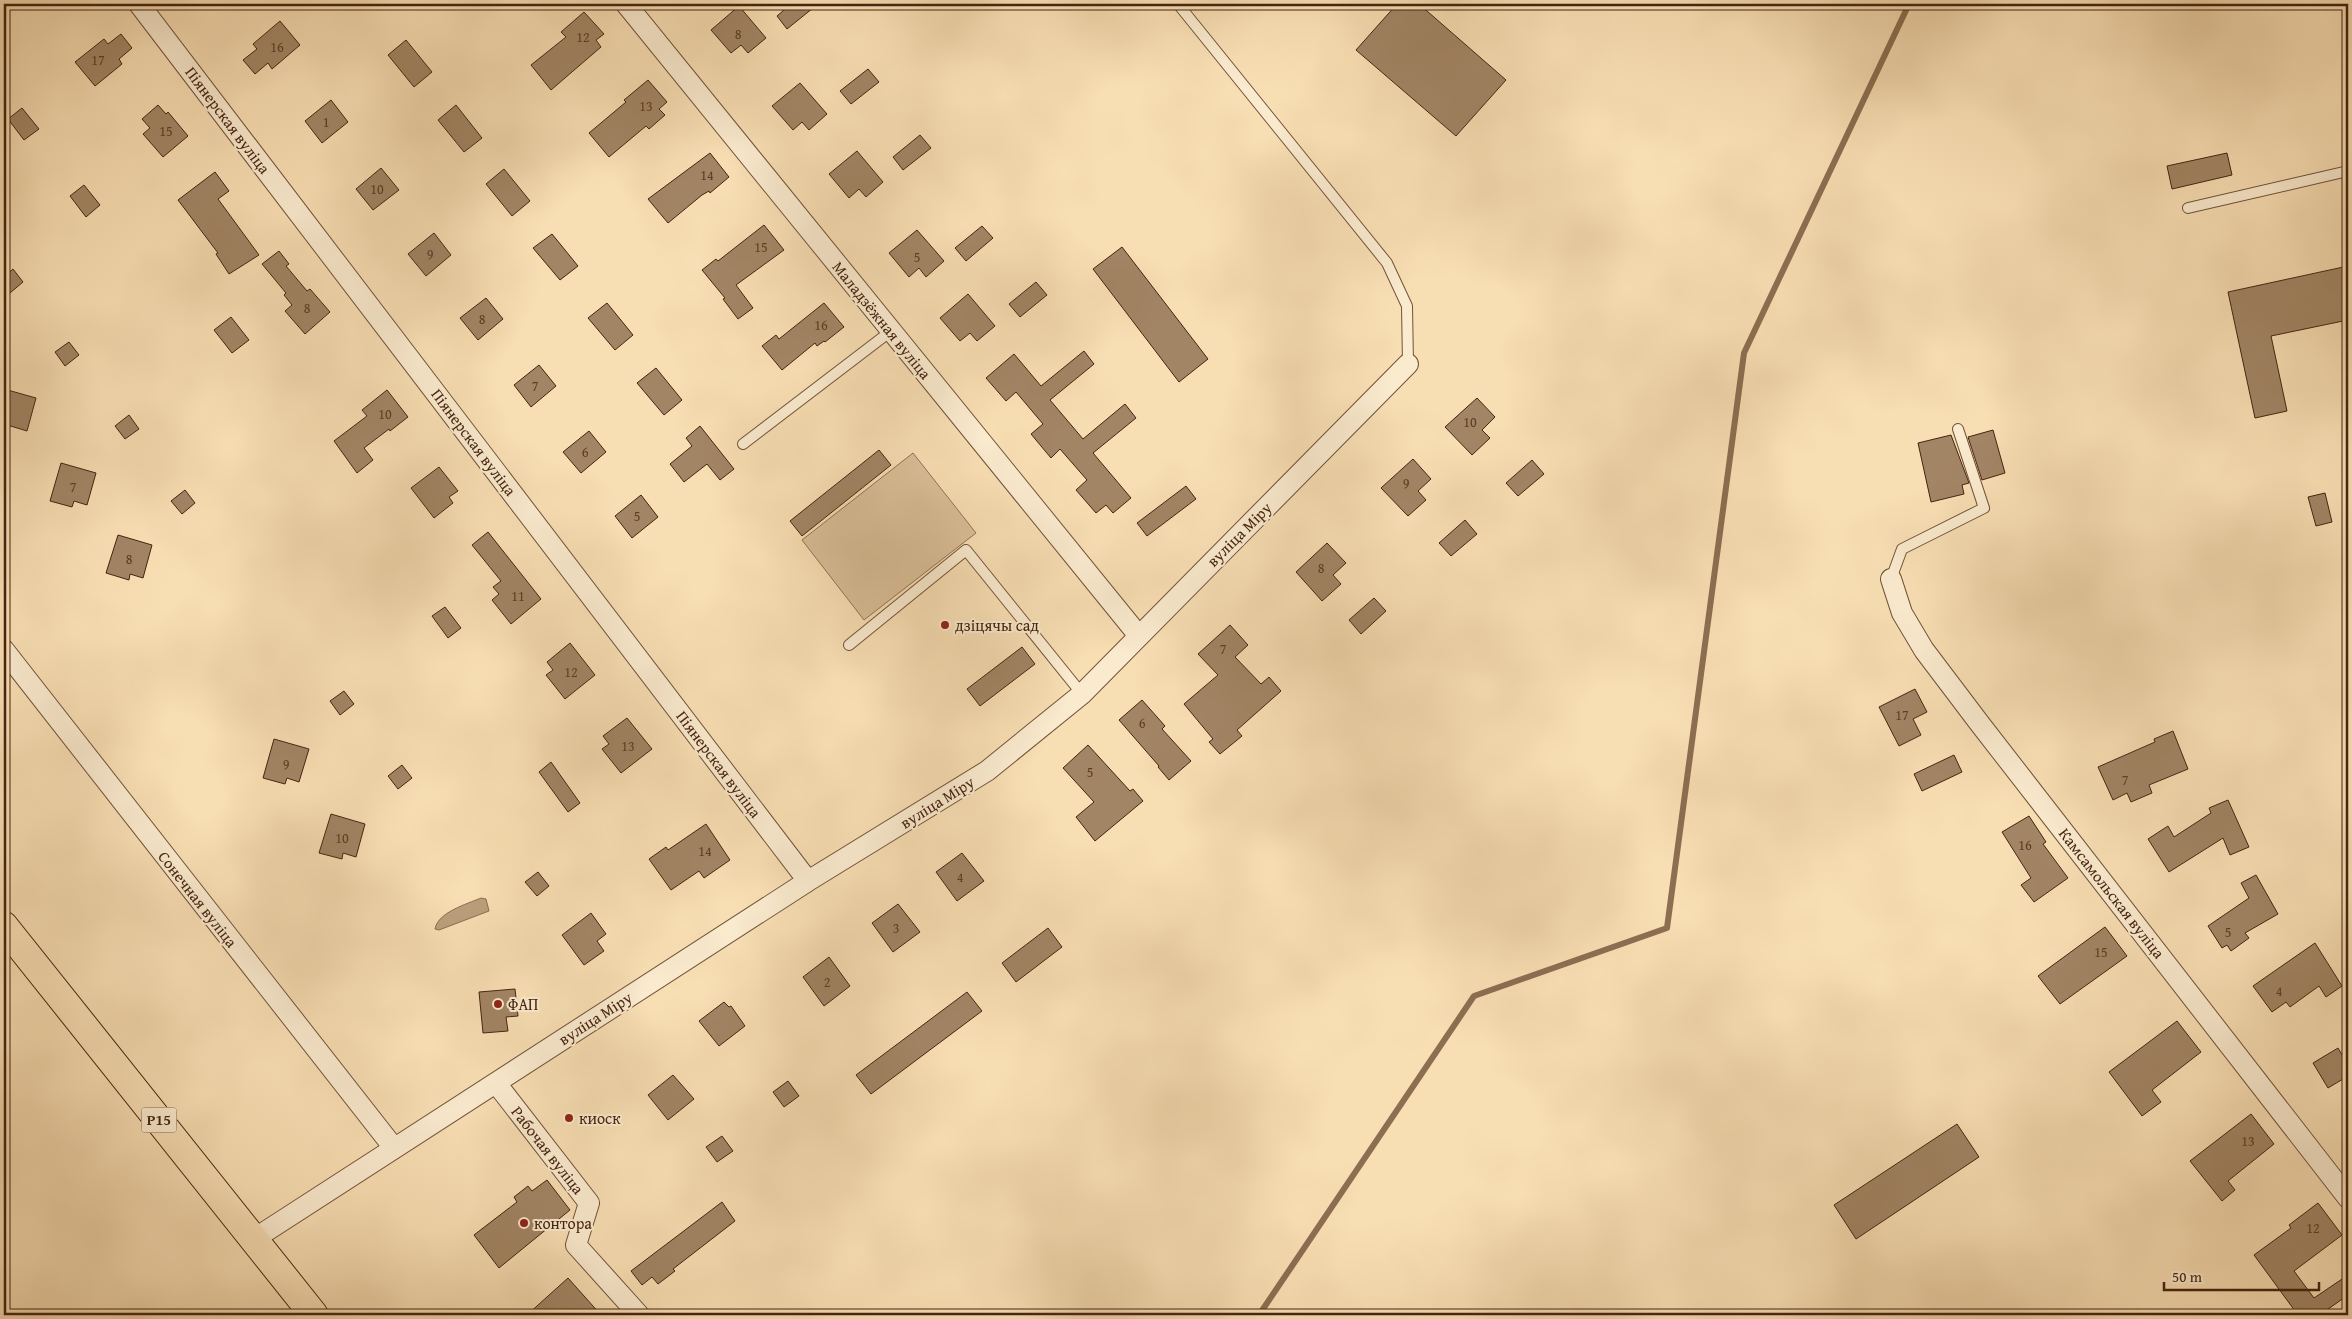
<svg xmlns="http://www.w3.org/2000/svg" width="2352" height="1319" font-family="'Gentium Book Plus',serif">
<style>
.green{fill:#dabe97;stroke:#907154}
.water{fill:#bb9f7c;stroke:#8c6e51}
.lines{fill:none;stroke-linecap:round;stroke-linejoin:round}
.stream{stroke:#8c6e51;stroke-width:6}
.building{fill:#a28565;stroke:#452410}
.service-casing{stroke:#725239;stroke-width:12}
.minor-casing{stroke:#725239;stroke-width:22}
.primary-casing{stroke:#452410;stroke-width:30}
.service{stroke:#faeace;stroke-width:10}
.minor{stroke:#faeace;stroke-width:20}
.primary{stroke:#f8deb3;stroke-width:28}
.poi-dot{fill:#8f2418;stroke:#faeace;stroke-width:2}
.labels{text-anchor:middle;stroke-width:4;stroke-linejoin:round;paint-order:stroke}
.number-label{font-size:14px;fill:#5c3c25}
.shield{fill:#faeace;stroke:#7b5f49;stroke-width:1}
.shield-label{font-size:15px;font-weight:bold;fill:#452410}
.street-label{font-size:16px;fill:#452410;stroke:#faeace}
.poi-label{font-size:16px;fill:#452410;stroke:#faeace;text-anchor:start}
</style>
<rect width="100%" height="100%" fill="#f8deb3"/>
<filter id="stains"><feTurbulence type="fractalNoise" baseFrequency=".004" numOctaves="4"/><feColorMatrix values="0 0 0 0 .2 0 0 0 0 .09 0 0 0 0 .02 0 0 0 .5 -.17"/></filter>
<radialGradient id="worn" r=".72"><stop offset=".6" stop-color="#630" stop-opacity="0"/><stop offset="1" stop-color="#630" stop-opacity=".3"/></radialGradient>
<path class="green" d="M913 453 976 533 864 620 802 540Z"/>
<path class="water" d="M481 898 486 899 489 911 439 930 435 929C438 912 467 904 481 898Z"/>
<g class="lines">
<path class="stream" d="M1259 1315 1474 996 1667 928 1744 353 1909 4"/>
</g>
<path class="building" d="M791 4H818L787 29 777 16Z
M1397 4H1419L1506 80 1456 136 1356 50Z
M739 6 766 38 748 53 741 45 731 53 711 30Z
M584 12 604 34 596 40 601 47 551 90 531 65 566 37 561 32Z
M280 21 300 45 272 69 268 63 255 74 243 60 257 49 253 44Z
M121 34 132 48 119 59 122 64 95 86 75 62 104 39 108 44Z
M406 40 432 72 414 87 388 55Z
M868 69 879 82 851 104 840 91Z
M648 80 667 102 659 109 665 115 649 129 646 126 609 157 589 133 626 102 624 100Z
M800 83 827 114 809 130 802 122 793 130 772 106Z
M331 100 348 122 322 143 305 121Z
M158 105 166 114 168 112 188 136 163 157 143 134 150 128 142 119Z
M456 105 482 138 464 152 438 120Z
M22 108 39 129 24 140 8 119Z
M920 135 931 148 903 170 893 157Z
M857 151 883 182 866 197 859 189 849 198 829 174Z
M710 153 729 177 710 193 709 191 702 195 668 223 648 199Z
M2227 153 2232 175 2172 189 2167 166Z
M381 168 399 190 373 210 356 189Z
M504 169 530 201 512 216 486 184Z
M215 172 229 191 218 199 259 255 229 274 216 254 218 253 178 200Z
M84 185 100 205 86 217 70 196Z
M764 225 784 250 736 285 753 308 738 319 723 299 725 298 702 270 716 259 718 261Z
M982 226 993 238 966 261 955 248Z
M917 230 944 261 926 277 919 268 909 277 889 253Z
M434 233 451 255 426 276 408 254Z
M552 234 578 266 560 280 533 248Z
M1122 247 1208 359 1179 382 1093 269Z
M279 251 289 264 286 266 307 291 310 289 330 312 305 334 285 311 292 305 284 295 286 293 262 264Z
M2348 266V320L2271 336 2287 411 2255 418 2228 292Z
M13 269 23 282 4 298V277Z
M1036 282 1047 295 1020 317 1009 304Z
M968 294 995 326 977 341 970 333 960 341 940 318Z
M486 298 503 319 478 340 460 318Z
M607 303 633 335 615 350 588 318Z
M824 303 844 327 825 342 824 341 817 346 815 343 782 370 762 346 776 335 779 339Z
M231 317 249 340 232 353 214 330Z
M69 342 79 355 65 366 55 352Z
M1084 351 1094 364 1050 400 1083 439 1125 404 1136 418 1093 453 1131 498 1113 513 1106 505 1096 513 1076 490 1087 480 1060 449 1051 458 1031 434 1043 424 1016 392 1006 401 986 378 1014 354 1041 386Z
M539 365 556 386 531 407 514 385Z
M656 368 682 400 664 415 637 383Z
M4 389 36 398 27 431 4 424Z
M387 390 408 417 390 431 389 429 364 448 373 460 357 473 334 441 367 416 362 410Z
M1477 398 1495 417 1482 430 1490 438 1472 455 1445 427Z
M129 415 139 429 125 439 115 426Z
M700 426 734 469 720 480 707 464 684 482 670 464 692 446 686 438Z
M1993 430 2005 473 1982 480 1968 437Z
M589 431 606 452 581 473 563 452Z
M1951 435 1969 483 1962 485 1964 494 1931 502 1918 443Z
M879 450 891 465 802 536 790 521Z
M1413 459 1431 479 1418 491 1426 500 1408 516 1381 488Z
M1532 460 1544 474 1518 496 1506 483Z
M61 463 96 473 87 505 74 501 72 507 50 501Z
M439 467 458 491 449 497 453 503 434 518 411 488Z
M1186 486 1196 499 1147 536 1137 523Z
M185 490 195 503 182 514 171 501Z
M2325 493 2332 522 2316 526 2308 497Z
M641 495 658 517 632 538 615 516Z
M1465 520 1477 534 1451 556 1439 543Z
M488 532 541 599 511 624 492 600 499 594 493 587 501 581 472 545Z
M118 535 152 545 143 578 130 574 129 580 106 573Z
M1327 543 1346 563 1333 575 1341 584 1322 601 1296 572Z
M1374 598 1386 611 1361 634 1349 620Z
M445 607 461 628 448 638 432 616Z
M1230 625 1248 645 1235 657 1261 684 1269 677 1281 691 1237 730 1242 736 1220 754 1209 742 1213 739 1184 704 1218 675 1198 654Z
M570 643 595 675 565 699 546 675 553 670 547 662Z
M1022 647 1035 664 980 706 967 689Z
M1915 689 1927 712 1913 719 1921 735 1899 746 1879 707Z
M344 691 354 704 340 715 330 701Z
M1142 700 1165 726 1162 729 1191 761 1169 780 1158 767 1159 766 1119 720Z
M627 718 652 749 621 773 602 749 609 744 603 736Z
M2173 731 2188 769 2149 785 2152 793 2131 802 2127 793 2113 800 2098 767 2155 742 2154 739Z
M274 739 309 749 299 782 287 778 285 784 263 778Z
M1088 745 1130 791 1133 789 1143 801 1095 841 1076 817 1094 802 1063 768Z
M1954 755 1962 772 1922 791 1914 774Z
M551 762 580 803 568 812 539 772Z
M402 765 412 778 398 789 388 776Z
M2228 800 2249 847 2230 855 2223 838 2169 872 2148 839 2168 826 2174 837 2211 813 2209 808Z
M331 814 365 824 356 857 343 853 342 859 319 853Z
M2029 816 2046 842 2043 844 2068 878 2034 902 2021 885 2031 878 2002 832Z
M706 824 730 860 704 878 699 871 671 890 649 859 666 847 668 850Z
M962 853 984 881 957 901 936 872Z
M538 872 549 886 537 896 525 882Z
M2256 875 2278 914 2245 933 2249 938 2231 951 2227 945 2222 948 2208 926 2249 898 2241 883Z
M898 904 920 932 893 952 872 923Z
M591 913 606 934 597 941 604 951 584 965 562 935Z
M2105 927 2127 956 2060 1004 2038 976Z
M1048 928 1062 947 1016 982 1002 963Z
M2315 943 2342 986 2326 997 2319 986 2290 1007 2286 1002 2272 1012 2253 986Z
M829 957 850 986 824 1006 803 977Z
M515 989 518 1016 506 1017 508 1031 483 1033 479 992Z
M967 992 982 1011 871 1094 856 1075Z
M724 1002 729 1007 731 1006 745 1026 719 1046 699 1021Z
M2177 1021 2201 1052 2152 1090 2161 1102 2142 1116 2109 1072Z
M2338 1048 2348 1065V1076L2328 1088 2313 1063Z
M673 1075 694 1099 668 1120 648 1095Z
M788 1081 799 1096 784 1107 773 1092Z
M2251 1114 2274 1144 2228 1181 2235 1190 2222 1201 2190 1161Z
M1957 1124 1979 1157 1856 1239 1834 1205Z
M722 1136 733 1151 717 1162 706 1147Z
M547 1180 570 1210 499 1268 474 1235 517 1202 514 1197 528 1186 532 1191Z
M722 1202 735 1221 673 1269 675 1271 658 1284 652 1277 642 1285 631 1271Z
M2318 1203 2342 1235 2294 1271 2314 1298 2348 1275V1295L2324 1312 2327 1315H2289L2295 1311 2254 1255 2291 1228 2289 1225Z
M568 1278 601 1315H527Z"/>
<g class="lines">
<g class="service-casing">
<path id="service" d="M1178 4 1387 263 1407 306 1408 364
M2188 208 2348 171
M743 444 891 331
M1891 579 1902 549 1984 508 1958 429
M849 645 966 550 1082 694"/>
</g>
<g class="minor-casing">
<path id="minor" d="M139 4 808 881
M626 4 1139 636
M1891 579 1902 613 1924 650 1980 724 2348 1198
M4 650 394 1148
M496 1083 589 1203 576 1245 639 1315
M254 1239 808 881 987 771 1082 694 1408 364"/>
</g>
<g class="primary-casing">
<path id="primary" d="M4 926 314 1315"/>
</g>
<use href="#service" class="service"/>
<use href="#minor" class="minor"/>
<use href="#primary" class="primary"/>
</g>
<g class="poi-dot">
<circle cx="945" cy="625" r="5"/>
<circle cx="498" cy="1004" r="5"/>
<circle cx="569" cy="1118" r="5"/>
<circle cx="524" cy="1223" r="5"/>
</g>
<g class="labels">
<g class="number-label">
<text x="738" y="39">8</text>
<text x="583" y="42">12</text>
<text x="277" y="52">16</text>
<text x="98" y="65">17</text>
<text x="646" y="111">13</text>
<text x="326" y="127">1</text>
<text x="166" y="136">15</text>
<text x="707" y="180">14</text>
<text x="377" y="194">10</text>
<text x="761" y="252">15</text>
<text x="430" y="259">9</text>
<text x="917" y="262">5</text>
<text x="307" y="313">8</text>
<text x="482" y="324">8</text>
<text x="821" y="330">16</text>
<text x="535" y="391">7</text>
<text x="385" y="419">10</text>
<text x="1470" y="427">10</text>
<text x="585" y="457">6</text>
<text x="1406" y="488">9</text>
<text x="73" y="492">7</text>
<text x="637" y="521">5</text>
<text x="129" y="564">8</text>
<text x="1321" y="573">8</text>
<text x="518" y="601">11</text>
<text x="1223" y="654">7</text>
<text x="571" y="677">12</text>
<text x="1902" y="720">17</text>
<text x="1142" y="728">6</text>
<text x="628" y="751">13</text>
<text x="286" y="769">9</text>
<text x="1090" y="777">5</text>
<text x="2125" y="785">7</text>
<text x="342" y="843">10</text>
<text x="2025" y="850">16</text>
<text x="705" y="856">14</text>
<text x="960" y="882">4</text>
<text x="896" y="933">3</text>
<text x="2228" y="937">5</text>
<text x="2101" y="957">15</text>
<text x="827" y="987">2</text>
<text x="2279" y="996">4</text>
<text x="2248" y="1146">13</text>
<text x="2313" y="1233">12</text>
</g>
<rect class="shield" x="141.5" y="1107.5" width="35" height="25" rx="4"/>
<g class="shield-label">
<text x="159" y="1125">Р15</text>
</g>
<g class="street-label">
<text transform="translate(228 120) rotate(53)" y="6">Піянерская вуліца</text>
<text transform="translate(882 320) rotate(51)" y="6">Маладзёжная вуліца</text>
<text transform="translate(474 442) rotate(53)" y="6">Піянерская вуліца</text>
<text transform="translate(1239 534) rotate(-45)" y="6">вуліца Міру</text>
<text transform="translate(719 764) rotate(53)" y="6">Піянерская вуліца</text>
<text transform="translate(937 802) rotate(-32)" y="6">вуліца Міру</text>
<text transform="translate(2112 893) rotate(52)" y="6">Камсамольская вуліца</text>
<text transform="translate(198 899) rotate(52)" y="6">Сонечная вуліца</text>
<text transform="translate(595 1018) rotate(-33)" y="6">вуліца Міру</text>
<text transform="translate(548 1150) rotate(52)" y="6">Рабочая вуліца</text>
</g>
<g class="poi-label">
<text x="955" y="631">дзіцячы сад</text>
<text x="508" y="1010">ФАП</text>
<text x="579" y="1124">киоск</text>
<text x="534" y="1229">контора</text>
</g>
</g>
<rect width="2352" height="1319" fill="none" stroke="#f8deb3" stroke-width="20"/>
<rect x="5" y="5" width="2342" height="1309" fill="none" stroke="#452410" stroke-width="2.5"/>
<rect x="10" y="10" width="2332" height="1299" fill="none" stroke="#452410"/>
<path d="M2164 1282v8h155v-8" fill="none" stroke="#452410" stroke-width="2.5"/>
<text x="2172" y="1282" font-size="15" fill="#452410" stroke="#faeace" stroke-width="4" paint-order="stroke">50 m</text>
<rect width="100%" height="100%" filter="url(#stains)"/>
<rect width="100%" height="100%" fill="url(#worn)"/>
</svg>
